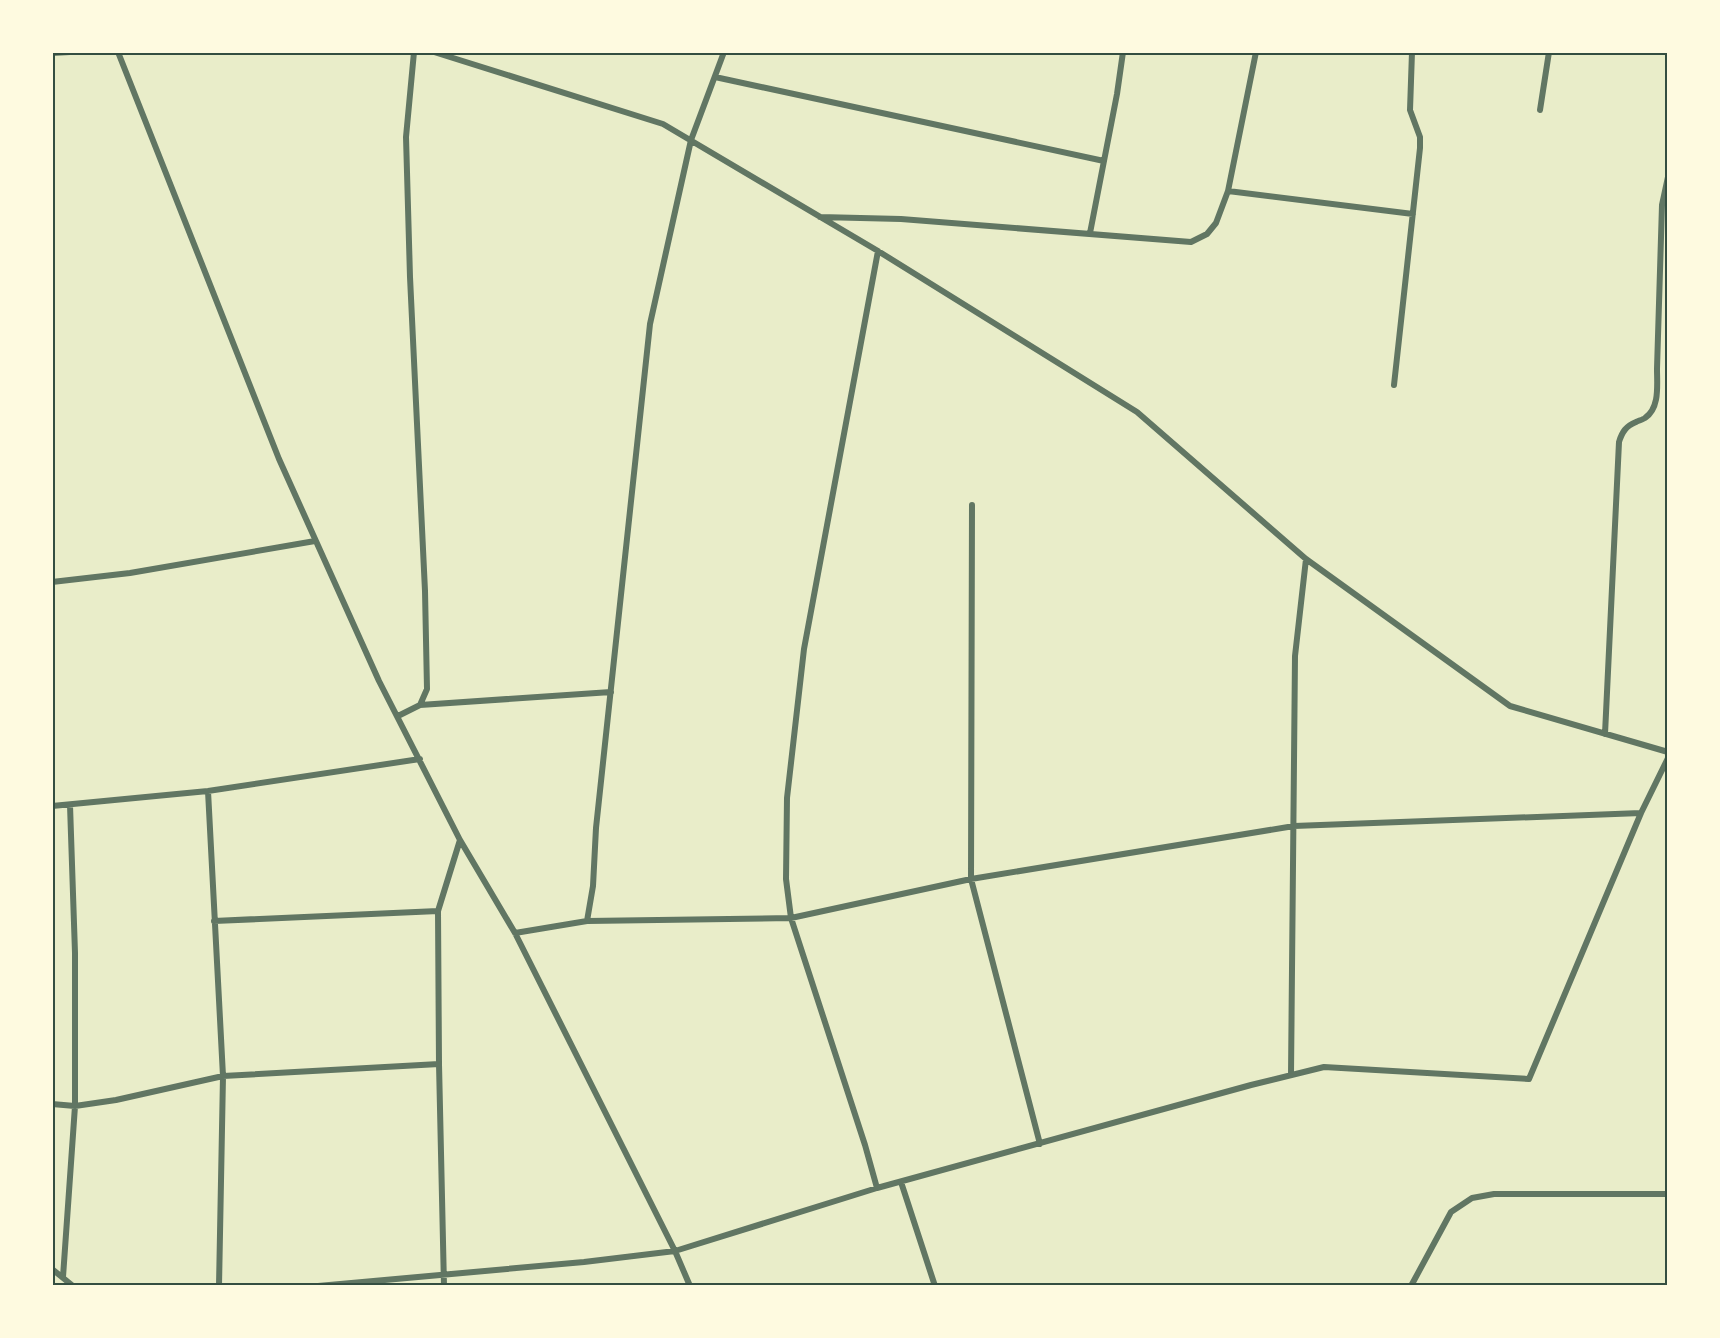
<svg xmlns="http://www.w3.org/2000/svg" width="1720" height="1338" font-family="Rubik,sans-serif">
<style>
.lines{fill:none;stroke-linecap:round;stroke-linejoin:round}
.minor{stroke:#617663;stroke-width:6}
.neatline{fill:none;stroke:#344e41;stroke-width:2}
</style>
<rect width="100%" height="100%" fill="#e9edc9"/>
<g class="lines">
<path class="minor" d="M118 52 279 459 379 681 460 840 515 933 675 1251 690 1286
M414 52 406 137 410 277 425 591 427 689 420 705
M434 52 663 124 878 251 1137 412 1306 559 1510 706 1668 752
M52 53 70 52
M715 77 1104 161
M1540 110 1549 52
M1228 191 1413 214
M820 217 901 219 1191 242 1207 234 1216 223 1228 191 1256 52
M1090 233 1117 94 1123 52
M1394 385 1420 148V137L1410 110 1412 52
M972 505 971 879 1040 1144
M52 582 130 573 315 541
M398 716 420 705 611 692
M1605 734 1619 442C1622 432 1626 426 1636 422 1638 421 1644 419 1645 418 1660 408 1657 385 1657 369L1662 205 1668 177
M208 791 223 1076 219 1286
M52 806 208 791 420 759
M214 921 438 911
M587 921 593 886 596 828 650 324 691 140 724 52
M515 933 587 921 791 918 971 879 1294 826 1641 813
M1291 1075 1295 656 1306 559
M52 1104 75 1106 116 1100 223 1076 439 1064
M901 1182 935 1286
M877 1188 865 1145 791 918 786 879 787 798 804 649 878 251
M52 1269 73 1286
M63 1277 75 1106V953L70 805
M318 1286 584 1262 675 1251 877 1188 1251 1085 1324 1067 1529 1079 1641 813 1668 758
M444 1286 439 1064 438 911 460 840
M1411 1286 1451 1212 1472 1198 1494 1194H1668"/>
</g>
<rect width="1720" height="1338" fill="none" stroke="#fefae0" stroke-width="108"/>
<rect x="54" y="54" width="1612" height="1230" class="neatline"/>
</svg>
